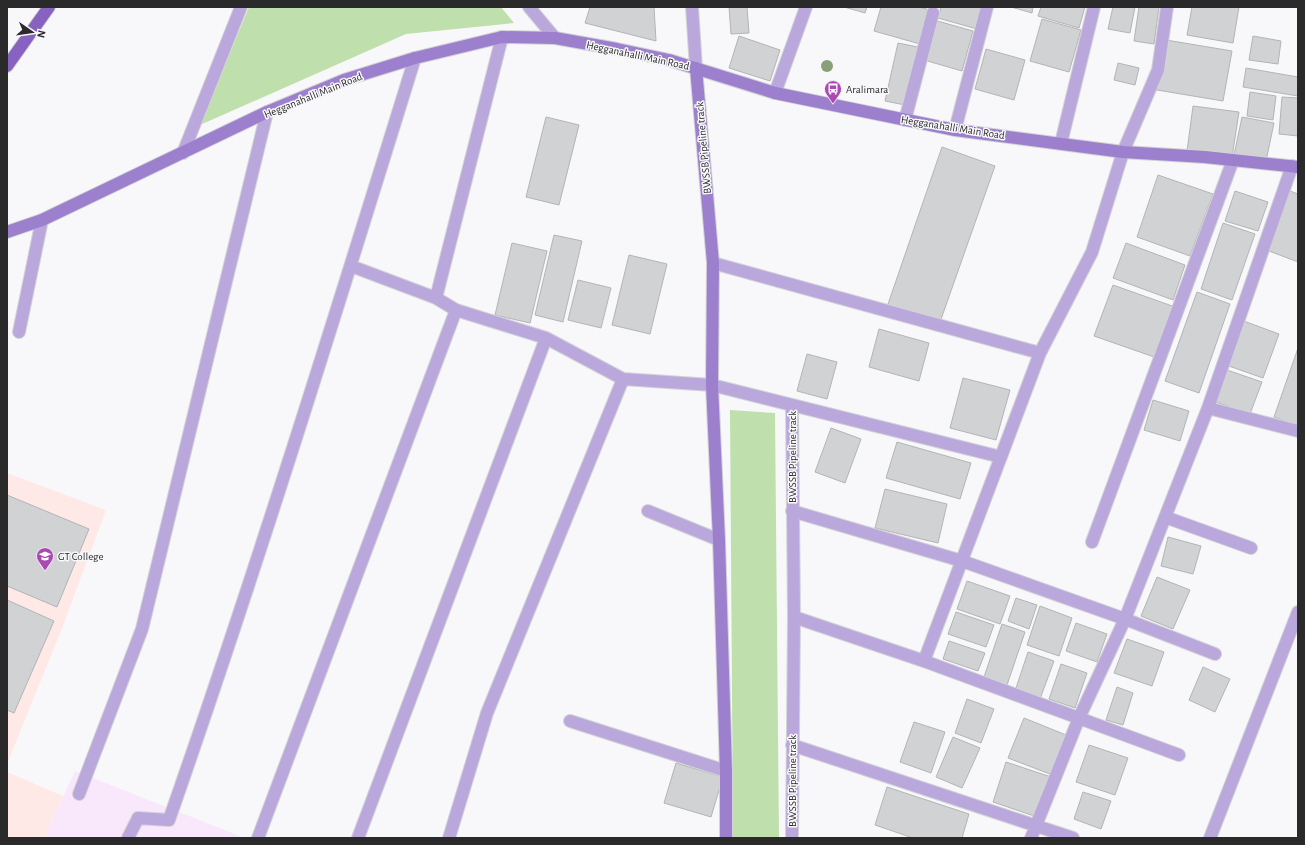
<svg xmlns="http://www.w3.org/2000/svg" width="1305" height="845" font-family="'Alegreya Sans',sans-serif">
<style>
.industrial{fill:#f9e8fb}
.education{fill:#fee9e7}
.green{fill:#bfe0ad}
.building{fill:#d1d2d4;stroke:#b3b4b6}
.lines{fill:none;stroke-linecap:round;stroke-linejoin:round}
.street-casing{stroke:#d3d3d6;stroke-width:14}
.secondary-casing{stroke:#d3d3d6;stroke-width:14}
.primary-casing{stroke:#d3d3d6;stroke-width:14}
.street{stroke:#baa8dd;stroke-width:12}
.secondary{stroke:#9c80cd;stroke-width:12}
.primary{stroke:#8762c0;stroke-width:12}
.tree{fill:#89a078}
.labels{text-anchor:middle;stroke-width:3;stroke-linejoin:round;paint-order:stroke}
.street-label{font-size:11px;fill:#2a2a2b;stroke:#f8f8fb}
.poi-label{font-size:11px;fill:#2a2a2b;stroke:#f8f8fb;text-anchor:start}
</style>
<rect width="100%" height="100%" fill="#f8f8fb"/>
<path class="industrial" d="M75 771 245 838H44Z"/>
<path class="education" d="M7 473 106 510 61 631 7 764Z
M7 772 63 796 44 838H7Z"/>
<path class="green" d="M249 7H501L514 23 406 34 200 125Z
M730 410 775 413 779 838H733Z"/>
<path class="building" d="M590 7H654L656 41 585 23Z
M729 7H747L749 33 731 34Z
M844 7H867L865 13Z
M881 7H919L930 10 920 44 874 31Z
M941 7H983L977 29 938 18Z
M1011 7H1033L1032 13Z
M1041 7H1085L1079 28 1038 16Z
M1113 7H1135L1130 33 1108 29Z
M1139 7H1159L1154 44 1134 41Z
M1192 7H1239L1233 43 1187 35Z
M1042 19 1081 30 1069 72 1030 61Z
M934 20 973 31 962 71 924 60Z
M739 36 780 50 770 81 729 68Z
M1253 36 1281 41 1278 64 1249 60Z
M1166 40 1232 51 1223 101 1157 90Z
M898 43 918 47 905 105 885 101Z
M986 49 1025 60 1014 100 975 89Z
M1118 63 1139 68 1135 85 1114 80Z
M1246 68 1298 77V96L1243 87Z
M1250 92 1276 96 1273 120 1247 116Z
M1282 97 1298 98V136L1279 134Z
M1193 106 1239 112 1232 157 1187 151Z
M546 117 579 125 559 205 526 197Z
M1242 117 1274 123 1266 161 1234 155Z
M942 147 995 166 939 325 887 307Z
M1158 175 1213 194 1190 256 1137 237Z
M1235 191 1268 202 1258 231 1225 221Z
M1290 191 1298 194V262L1269 251Z
M1223 223 1255 234 1232 300 1201 289Z
M554 235 582 241 563 322 535 315Z
M512 243 547 251 530 323 495 315Z
M1126 243 1185 265 1173 300 1113 278Z
M629 255 667 264 650 334 612 325Z
M578 280 611 288 601 328 568 320Z
M1113 285 1175 307 1157 358 1094 336Z
M1197 292 1230 304 1199 393 1165 381Z
M1241 320 1279 334 1263 378 1226 365Z
M879 329 929 343 919 381 869 367Z
M1298 348V426L1274 417Z
M807 354 837 362 827 399 797 391Z
M1227 370 1262 382 1250 414 1216 402Z
M963 378 1010 390 996 440 950 428Z
M1153 400 1189 411 1180 441 1144 430Z
M831 428 861 439 845 483 815 472Z
M897 442 971 463 960 499 886 478Z
M885 489 947 504 938 543 875 528Z
M7 495 89 529 57 607 7 586Z
M1168 537 1201 546 1193 574 1161 566Z
M1157 577 1190 590 1173 629 1141 616Z
M967 581 1010 596 1000 624 957 609Z
M1016 598 1037 605 1029 629 1008 621Z
M7 600 54 621 14 713 7 710Z
M1040 606 1072 618 1059 656 1027 645Z
M956 612 994 625 986 647 948 634Z
M1076 623 1107 634 1097 662 1066 651Z
M1002 624 1025 632 1006 688 983 680Z
M1127 639 1164 652 1152 686 1114 673Z
M949 641 985 653 978 671 943 659Z
M1028 652 1054 661 1040 699 1015 691Z
M1061 664 1087 673 1075 708 1049 699Z
M1203 667 1230 679 1215 712 1189 700Z
M1117 687 1133 693 1123 725 1106 720Z
M967 699 994 709 981 743 955 733Z
M1024 718 1071 737 1055 776 1008 758Z
M914 722 945 732 931 773 900 762Z
M953 737 980 748 962 788 936 777Z
M1089 745 1128 758 1115 795 1076 782Z
M1006 762 1051 777 1037 817 993 802Z
M676 763 723 777 711 817 664 803Z
M887 787 969 814 962 838H913L875 825Z
M1083 792 1111 801 1101 829 1074 819Z"/>
<g class="lines">
<g class="street-casing">
<path id="street" d="M529 7 555 38
M692 7 696 68
M775 93 806 7
M905 120 933 13
M955 130 987 7
M1061 143 1094 7
M183 153 241 7
M713 263 1040 353
M351 266 436 298 456 310 546 338 623 379 712 385 1001 457
M436 298 502 37
M19 332 42 220
M1208 408 1298 431
M648 511 719 540
M792 511 962 561 1125 619 1215 654
M1165 517 1251 548
M1092 542 1233 160
M794 617 924 661 1179 755
M924 661 1040 353 1092 252 1123 152 1158 70 1167 7
M570 721 726 771
M792 745 1073 838
M79 794 142 629 267 112
M128 838 138 818 169 820C257 568 336 313 415 58
M258 838 456 310
M358 838 546 338
M449 838 487 713 623 379
M792 838 794 617 792 405
M1031 838 1079 718 1125 619 1208 408 1292 166
M1210 838 1298 612"/>
</g>
<g class="secondary-casing">
<path id="secondary" d="M696 68 713 263 712 385 719 540 726 771V838
M7 232 42 220 267 112 344 80 415 58 502 37 555 38 617 49 669 60 775 93 955 130 1123 152 1205 157 1298 167"/>
</g>
<g class="primary-casing">
<path id="primary" d="M7 66 49 7"/>
</g>
<use href="#street" class="street"/>
<use href="#secondary" class="secondary"/>
<use href="#primary" class="primary"/>
</g>
<circle class="tree" cx="827" cy="66" r="6"/>
<defs>
<g id="bus-pin" transform="scale(0.9)"><path d="M0 17L-7.5 6A9.5 9.5 0 1 1 7.5 6Z" fill="#aa49b1" stroke="#f8f8fb"/><path d="M-5-6H5V4H4V6H2V4H-2V6H-4V4H-5ZM-3.5-4V0h7V-4ZM-3.5 1.2v1.5H-2V1.2ZM2 1.2v1.5H3.5V1.2Z" fill="#fff"/></g>
<g id="university-pin" transform="scale(0.9)"><path d="M0 17L-7.5 6A9.5 9.5 0 1 1 7.5 6Z" fill="#aa49b1" stroke="#f8f8fb"/><path d="M0-5L7-2L0 1L-7-2ZM-4 1L0 2.5L4 1V4Q0 6-4 4Z" fill="#fff"/></g>
</defs>
<g fill-rule="evenodd">
<use href="#bus-pin" x="833" y="89"/>
<use href="#university-pin" x="45" y="556"/>
</g>
<g class="labels">
<g class="street-label">
<text transform="translate(638 55) rotate(12)" y="4">Hegganahalli Main Road</text>
<text transform="translate(313 95) rotate(-22)" y="4">Hegganahalli Main Road</text>
<text transform="translate(953 127) rotate(9)" y="4">Hegganahalli Main Road</text>
<text transform="translate(703 148) rotate(-95)" y="4">BWSSB Pipeline track</text>
<text transform="translate(792 457) rotate(-90)" y="4">BWSSB Pipeline track</text>
<text transform="translate(792 781) rotate(-90)" y="4">BWSSB Pipeline track</text>
</g>
<g class="poi-label">
<text x="846" y="93">Aralimara</text>
<text x="58" y="560">GT College</text>
</g>
</g>
<rect width="1305" height="845" fill="none" stroke="#2a2a2b" stroke-width="16"/>
<g transform="translate(32 32) rotate(103)" stroke="#f8f8fb" stroke-width="3" paint-order="stroke">
<path d="M0-3L7 15L0 10L-7 15Z" fill="#2a2a2b"/>
<text y="-6" font-size="11" font-weight="bold" text-anchor="middle" fill="#2a2a2b">N</text>
</g>
</svg>
